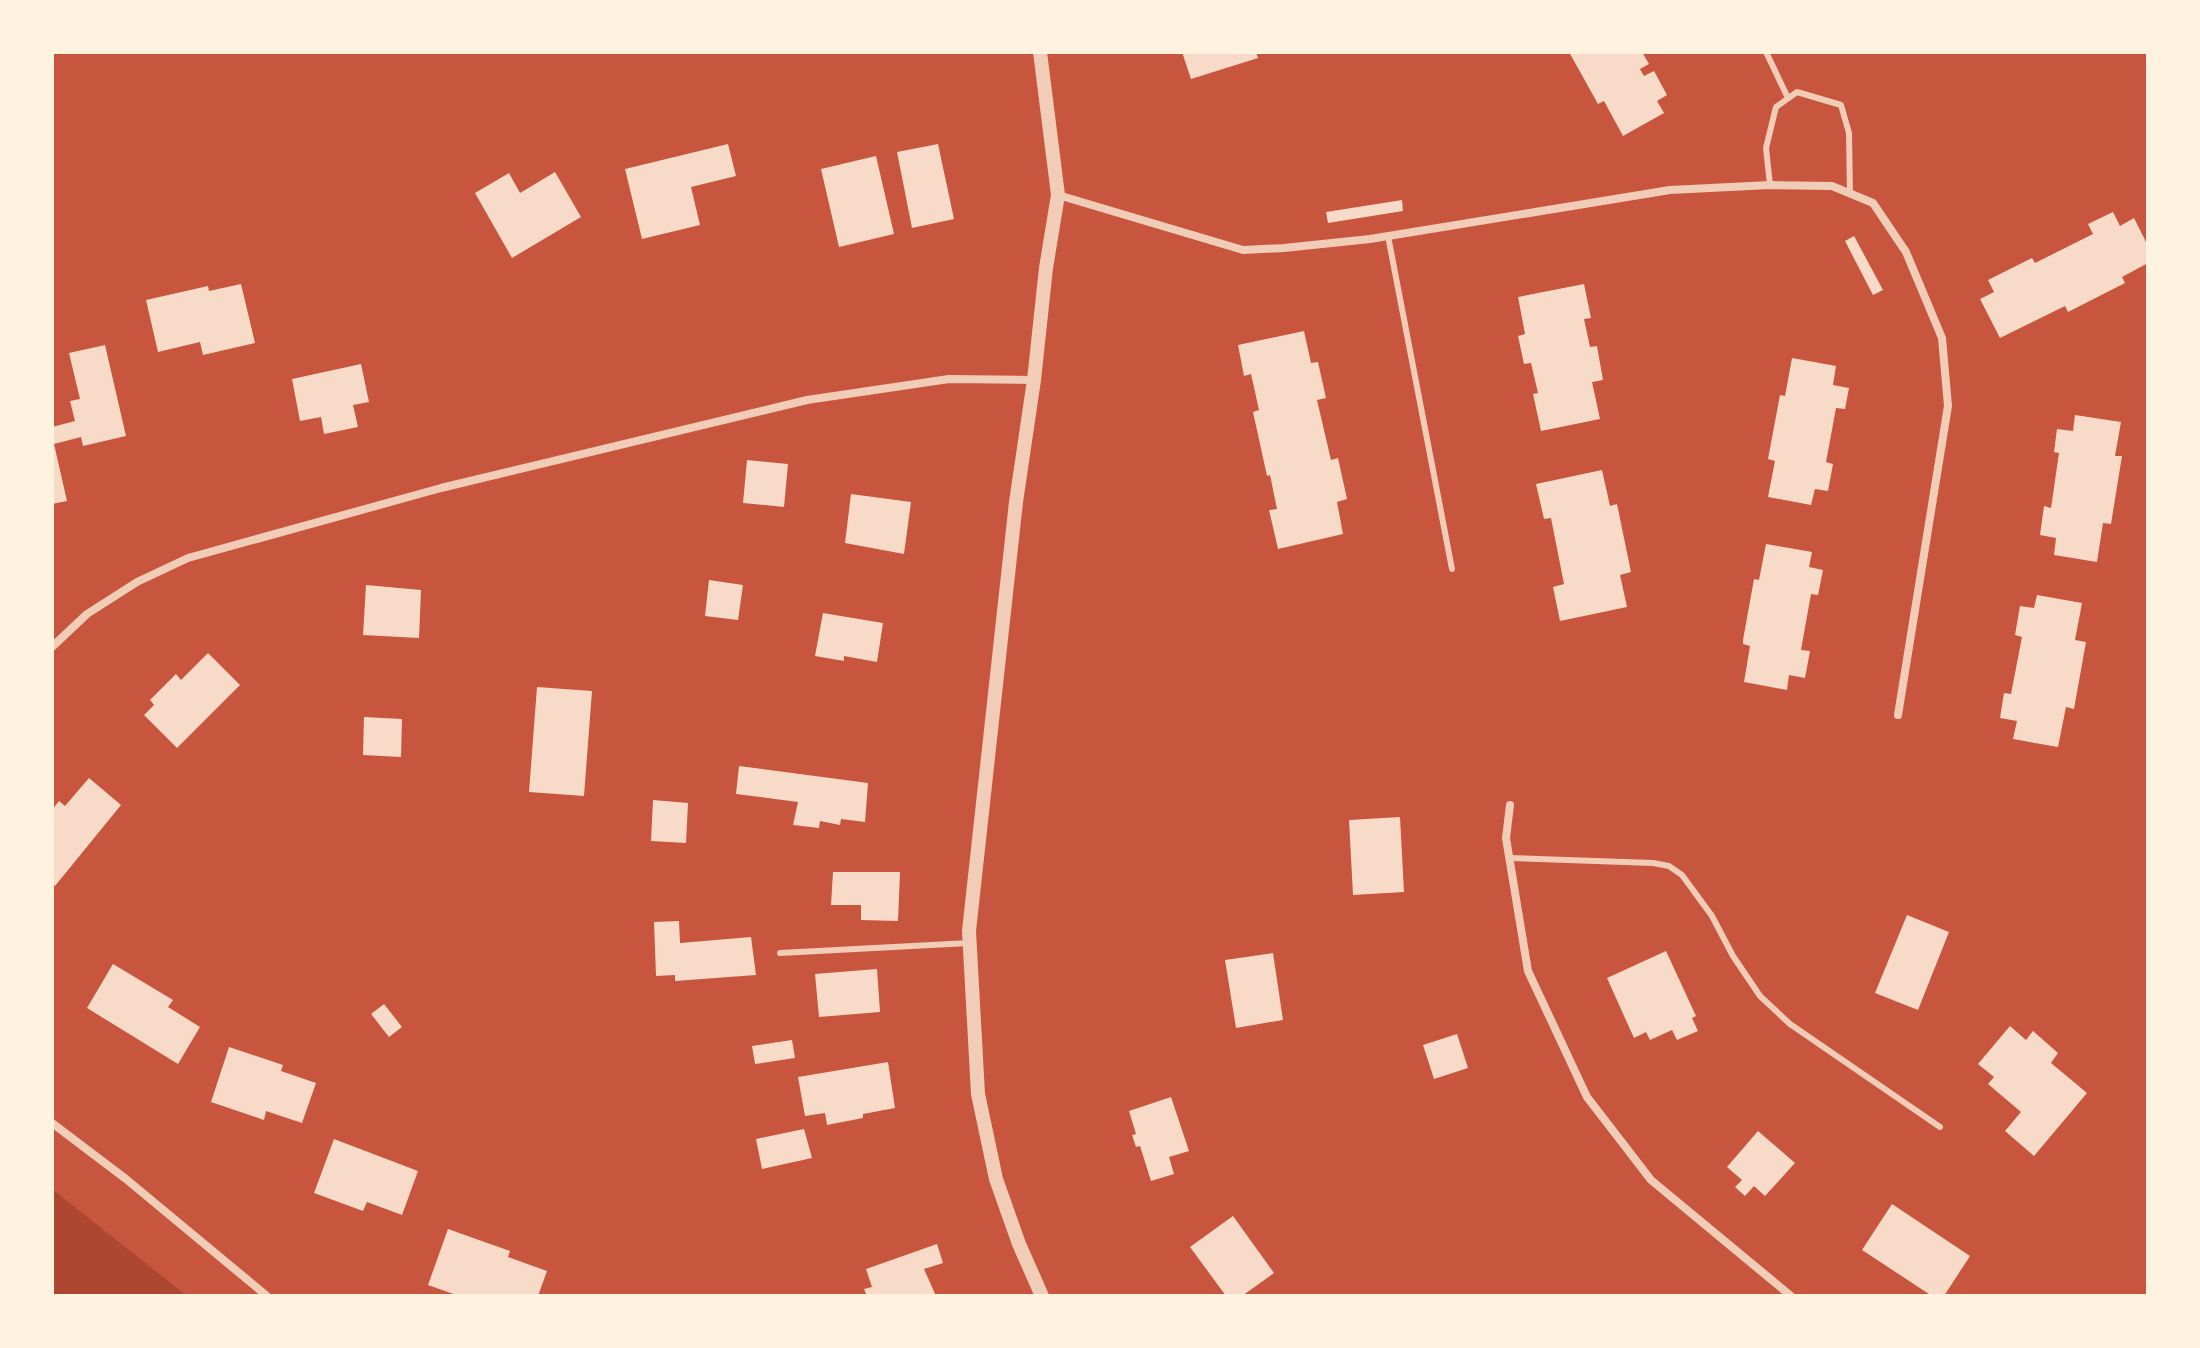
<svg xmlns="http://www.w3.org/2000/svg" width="2200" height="1348" font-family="'Fira Sans Condensed',sans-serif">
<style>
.green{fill:#ae4732}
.building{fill:#f7dbc8}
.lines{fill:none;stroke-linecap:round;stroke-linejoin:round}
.service{stroke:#f1ccb7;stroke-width:6}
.minor{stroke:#f1ccb7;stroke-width:8}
.tertiary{stroke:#f1ccb7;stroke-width:14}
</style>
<rect width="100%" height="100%" fill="#c8553d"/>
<path class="green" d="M52 1189 187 1296H52Z"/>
<path class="building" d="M1182 52H1256L1258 58 1191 79Z
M1569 52H1642L1649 64 1640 69 1644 76 1654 71 1667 95 1657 101 1664 113 1623 136 1604 101 1598 104Z
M728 144 736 176 691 187 700 225 642 239 625 169Z
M938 144 954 219 912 228 897 152Z
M876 156 894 234 839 247 821 169Z
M555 172 581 217 512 258 475 193 509 173 520 193Z
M1402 200 1403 211 1328 223 1326 212Z
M2113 212 2120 226 2134 218 2148 246V263L2122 277 2125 283 2068 312 2065 306 2000 338 1980 299 1994 292 1988 280 2032 258 2035 263 2093 234 2088 224Z
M1854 236 1883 290 1873 295 1845 241Z
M241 284 255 343 203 355 200 342 158 352 146 300 208 286 209 291Z
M1584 284 1591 318 1584 319 1590 347 1597 346 1603 380 1592 382 1600 419 1541 431 1533 394 1538 393 1531 363 1524 364 1518 336 1525 334 1518 297Z
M1304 331 1311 363 1318 362 1326 398 1317 400 1331 460 1338 458 1347 499 1337 502 1343 534 1278 549 1269 510 1277 509 1270 475 1267 476 1253 412 1259 410 1251 374 1244 376 1238 345Z
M105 345 126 436 83 446 81 437 54 444 67 501 52 504V427L75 421 70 401 80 399 69 353Z
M1792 358 1836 366 1833 385 1849 388 1845 409 1836 408 1826 462 1833 464 1828 491 1815 489 1811 505 1768 497 1775 461 1768 459 1780 395 1785 396Z
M361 364 369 402 353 405 358 427 324 434 321 417 300 421 292 379Z
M2075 415 2121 422 2115 456H2122L2111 524 2103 523 2097 562 2054 555 2056 538 2040 535 2044 506 2051 508 2059 453 2054 452 2057 429 2073 431Z
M747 460 788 464 784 507 743 503Z
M1602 470 1610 506 1617 504 1631 572 1620 575 1627 607 1560 621 1553 587 1564 584 1551 518 1544 519 1536 484Z
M851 494 911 502 904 554 845 543Z
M1766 544 1812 552 1809 567 1823 570 1818 595 1811 594 1801 650 1810 651 1805 678 1789 675 1787 690 1744 682 1750 646 1743 644V640L1754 579 1759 580Z
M709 580 743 585 738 620 705 616Z
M366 585 421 590 419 638 363 635Z
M2037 595 2082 603 2075 640 2086 642 2074 709 2066 707 2058 747 2013 739 2017 721 2000 718 2004 693 2011 694 2022 637 2015 635 2020 606 2034 608Z
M823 613 883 623 877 662 844 656V661L815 656Z
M208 653 240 685 177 748 144 715 154 705 150 700 176 674 181 680Z
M537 687 592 691 584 796 529 792Z
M364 717 402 719 401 757 363 755Z
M739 766 868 783 865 822 841 819 840 825 820 821 819 828 793 825 798 802 736 794Z
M89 778 121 805 55 886 52 883V810L59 801 65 806Z
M653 800 688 803 686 843 651 841Z
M1400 817 1404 892 1353 895 1349 820Z
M833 872H900L898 921 861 920V905H831Z
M1907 915 1949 932 1918 1010 1875 993Z
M679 921 680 943 751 937 756 975 675 981V975L656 976 654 922Z
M1666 951 1696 1016 1692 1018 1698 1031 1677 1040 1672 1030 1650 1040 1646 1032 1634 1038 1607 978Z
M1273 953 1283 1020 1236 1028 1225 960Z
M113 964 173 1000 168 1007 200 1027 178 1064 87 1008Z
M877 969 880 1012 819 1017 815 974Z
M384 1004 402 1027 389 1037 371 1014Z
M2010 1026 2026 1040 2033 1031 2058 1053 2051 1063 2087 1093 2034 1156 2005 1131 2021 1112 1988 1084 1994 1077 1978 1064Z
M1457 1034 1468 1068 1434 1079 1423 1045Z
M792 1040 795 1058 755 1064 752 1046Z
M229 1047 283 1065 281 1071 316 1083 302 1123 266 1111 264 1120 211 1102Z
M888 1062 895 1108 863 1114V1118L827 1125 825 1113 805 1116 798 1077Z
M1171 1097 1189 1151 1169 1157 1174 1174 1151 1181 1140 1146 1136 1147 1132 1135 1136 1134 1129 1111Z
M804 1129 812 1158 762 1169 756 1139Z
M1758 1131 1795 1163 1765 1196 1754 1186 1745 1196 1735 1187 1742 1180 1727 1167Z
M334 1139 418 1171 402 1215 367 1202 363 1211 314 1193Z
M1892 1204 1970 1256 1944 1296H1932L1862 1250Z
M1233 1216 1274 1273 1242 1296H1226L1190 1247Z
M448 1229 510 1251 508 1257 547 1271 538 1296H459L428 1285Z
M937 1244 943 1263 924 1269 936 1296H867L864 1289 872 1287 866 1269Z"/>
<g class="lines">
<path class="service" d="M1766 52 1788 98
M1770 185 1766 148 1776 107 1797 92 1841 105 1849 133 1850 194
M1388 236 1452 569
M1509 858 1653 863 1669 866 1682 875 1712 916 1733 956 1760 996 1790 1024 1940 1127
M780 953 969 943"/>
<path class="minor" d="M1058 195 1243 250 1284 248 1370 239 1670 190 1770 185 1832 186 1873 203 1906 252 1942 338 1948 406 1898 715
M52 647 87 614 137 582 188 558 441 488 807 400 949 379 1034 380
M1510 805 1506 838 1528 971 1587 1097 1651 1180 1791 1296
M52 1123 126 1179 267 1296"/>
<path class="tertiary" d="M1040 52 1058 195 1046 268 1034 380 1016 502 969 931 978 1094 996 1179 1019 1244 1042 1296"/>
</g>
<rect width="2200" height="1348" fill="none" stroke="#fff3e0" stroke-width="108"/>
</svg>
